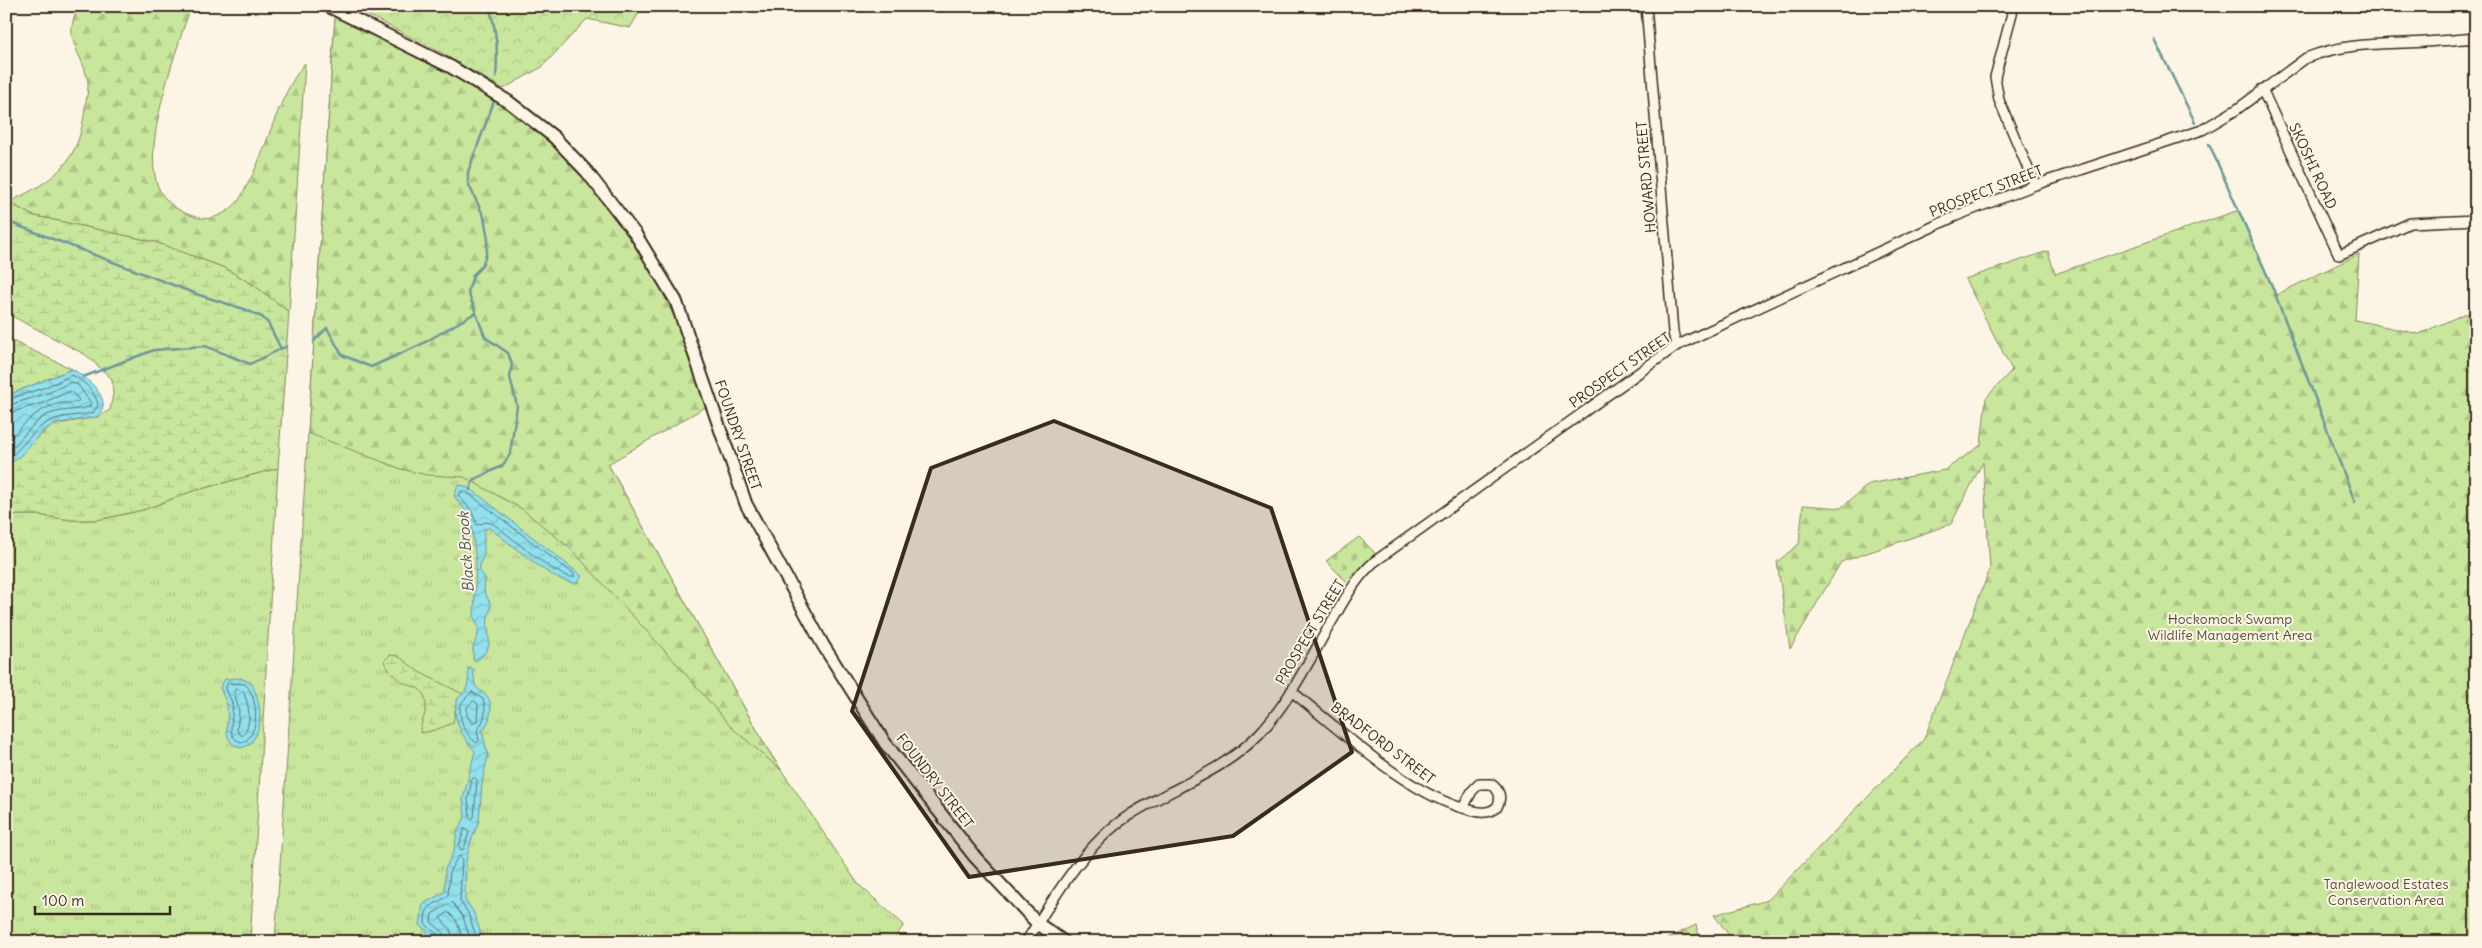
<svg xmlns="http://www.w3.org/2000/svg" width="2482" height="948" font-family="Delius,sans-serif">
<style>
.grass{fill:url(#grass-tufts);stroke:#82885e}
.forest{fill:url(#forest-firs);stroke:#82885e}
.wetland{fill:url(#wetland-marsh);stroke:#82885e}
.cemetery{fill:url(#cemetery-stones);stroke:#82885e}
.park{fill:url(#park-crowns);stroke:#82885e}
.water{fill:url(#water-waves);stroke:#6e979a}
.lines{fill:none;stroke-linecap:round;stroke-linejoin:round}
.shore{stroke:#5d7371;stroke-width:1}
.stream{stroke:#6e979a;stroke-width:2.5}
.minor-casing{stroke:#3b2a1e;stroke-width:12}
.major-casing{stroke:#3b2a1e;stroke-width:15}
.minor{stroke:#fcf5e5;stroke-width:9}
.major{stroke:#fcf5e5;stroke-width:11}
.marked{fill:#3b2a1e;fill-opacity:0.2;stroke:#3b2a1e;stroke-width:4;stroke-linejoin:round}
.labels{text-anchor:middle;stroke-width:4;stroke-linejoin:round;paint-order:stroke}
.street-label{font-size:14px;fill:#3b2a1e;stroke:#fcf5e5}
.park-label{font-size:14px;fill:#575037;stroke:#fcf5e5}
.water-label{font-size:15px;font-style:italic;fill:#505852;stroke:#fcf5e5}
</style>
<defs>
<pattern id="grass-tufts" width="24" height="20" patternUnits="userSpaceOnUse" patternTransform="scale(1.25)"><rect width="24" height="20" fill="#c9e69d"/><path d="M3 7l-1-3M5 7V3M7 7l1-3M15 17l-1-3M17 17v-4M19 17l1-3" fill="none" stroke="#aec587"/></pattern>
<pattern id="forest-firs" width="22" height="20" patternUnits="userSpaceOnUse" patternTransform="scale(1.25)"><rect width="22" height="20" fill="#c9e69d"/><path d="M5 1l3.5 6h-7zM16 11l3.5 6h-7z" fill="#aec587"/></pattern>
<pattern id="wetland-marsh" width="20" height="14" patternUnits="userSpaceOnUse" patternTransform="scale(1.25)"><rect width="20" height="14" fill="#c9e69d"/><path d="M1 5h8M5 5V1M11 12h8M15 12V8" fill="none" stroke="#aec587"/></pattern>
<pattern id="cemetery-stones" width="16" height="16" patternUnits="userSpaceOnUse" patternTransform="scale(1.25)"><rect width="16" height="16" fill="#c9e69d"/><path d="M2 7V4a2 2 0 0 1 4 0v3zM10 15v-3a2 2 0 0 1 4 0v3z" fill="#aec587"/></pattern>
<pattern id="park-crowns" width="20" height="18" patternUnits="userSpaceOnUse" patternTransform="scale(1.25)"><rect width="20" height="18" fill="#c9e69d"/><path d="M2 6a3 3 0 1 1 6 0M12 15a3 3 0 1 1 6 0" fill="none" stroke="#aec587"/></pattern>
<pattern id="water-waves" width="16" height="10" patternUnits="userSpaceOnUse" patternTransform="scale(1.25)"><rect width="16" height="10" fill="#90e0ed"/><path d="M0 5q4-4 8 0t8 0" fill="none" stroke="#7dc0cb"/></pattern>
</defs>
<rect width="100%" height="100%" fill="#fcf5e5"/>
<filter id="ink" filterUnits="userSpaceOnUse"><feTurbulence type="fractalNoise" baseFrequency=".02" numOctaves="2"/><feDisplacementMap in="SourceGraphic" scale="10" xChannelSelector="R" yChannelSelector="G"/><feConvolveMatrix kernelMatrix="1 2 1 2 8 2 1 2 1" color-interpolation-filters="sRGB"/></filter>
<g filter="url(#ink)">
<path class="grass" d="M335 17C391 44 448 69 500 103 578 157 638 237 677 322L608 464 768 750 858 884 904 925 892 942H275Z
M278 468 250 942H6V515H38L71 520H97L143 510 190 492Z"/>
<path class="forest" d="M79 6H191C177 48 146 134 155 176 159 198 175 211 196 217 211 222 229 213 239 200 243 194 246 186 250 180 270 141 277 98 305 63L289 312 255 286 225 268 155 242 31 215 9 202C57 179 79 162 85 108 86 98 90 86 87 77 79 46 62 40 79 6Z
M335 17C391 43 448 69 499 103 576 155 639 236 676 321 688 348 697 378 707 406L608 464 768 750 781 770 731 727 676 663 571 549 522 509 464 477 427 475 401 469 308 433Z
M2239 210 2276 295 2359 254 2355 320 2419 334 2464 314 2476 313V942H1734L1714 915 1768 900 1924 739 1990 569 1983 462 1951 524 1841 562 1790 649 1777 562 1799 544 1803 505 1841 508 1869 484 1945 470 1981 445 1986 398 2012 370 1965 279 2048 251 2055 274Z
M1696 925 1701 942H1660Z"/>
<path class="wetland" d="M9 202 31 215 155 242 225 268 255 286 289 312 278 468 190 492 143 510 97 520H71L38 515H6V465L52 425 97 417 110 410 113 394 112 379 86 355 6 313V203Z
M6 338 72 369 6 396Z
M390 655 398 656 419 672 463 694 457 701 453 723 435 730 420 733C420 724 426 715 426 706 425 686 416 689 403 682 396 679 387 669 384 661Z"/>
<path class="cemetery" d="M1359 537 1376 554 1346 581 1326 561Z"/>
<path class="park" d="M350 6H643L630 28 587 19 542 67 503 89 440 52Z"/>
<path class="water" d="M72 369C82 374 105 392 103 406 103 409 99 414 97 417 85 420 60 421 51 426 33 436 25 458 6 465V396Z
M458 485 465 486 475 492 582 576 577 583C555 586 508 540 489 528L484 529V555L480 563V571L485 578 484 591 491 605C491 610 489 613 488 617 485 638 498 645 476 661L473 660V647L478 635V626L474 618 476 562 472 530 468 514 454 496Z
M468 668 473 669 475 685C478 690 482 691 486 695 495 703 490 725 482 731L488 755 482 784 479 821 471 841 466 861 465 900 473 911 484 942H436L420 925 423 904 443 893 445 890V869L454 851 457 832 465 817 463 799 475 751C462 736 450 718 458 698 469 690 469 681 468 668Z
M241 678 252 684C261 703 265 728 249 745L241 748C219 741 230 723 227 706 226 700 222 694 220 687L225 679Z"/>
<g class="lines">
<path class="shore" d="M6 400 46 387 72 375C83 380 96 392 98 405L93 413C79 416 63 415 50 421 32 429 23 449 6 460
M6 406 48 393 71 382 78 385 91 403 89 407C75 411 60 409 47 415 30 424 21 442 6 452
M6 414 42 403 71 391 79 400 77 402C70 404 64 402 57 404 34 410 22 427 6 443
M462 491 472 496 563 566 574 574V577C559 580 507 533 492 523L486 522 477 525 472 512 459 496Z
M228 683 245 684C258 696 261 734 243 742 223 739 235 717 232 703 231 698 227 694 226 688Z
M236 689 243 691C249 705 253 724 242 736L237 731 239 711 234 692Z
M472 692 483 699C487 712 485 720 477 730L479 741 477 743C466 736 457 717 461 704 463 700 469 695 472 692Z
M474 701 478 704 477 721 472 724 467 715V707Z
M475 778 477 780 474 817 472 819 470 817 468 799 472 779Z
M465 829 469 832 464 849 461 850 459 846Z
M440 942 437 934 425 924C425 901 434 908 448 895L450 870 459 856 462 858 460 901 468 913 478 942
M446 942 442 931 431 922 432 914 452 902 463 917 471 942
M454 942 450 929 440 918 448 912 456 920 464 942"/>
<path class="stream" d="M489 6C497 31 498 52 496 77
M2154 39 2195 122
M2209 144 2272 286 2355 502
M6 221 199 295 244 309 262 317 268 323 281 349
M314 341 327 328 342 355 371 367 422 344 475 313
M83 377 154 350 205 346 250 364 287 346
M470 490 473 480 502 466 505 462 510 454 517 406 510 377 512 364 508 353 485 337 468 292 473 275 482 266 486 255 488 239 484 217 468 183V172L494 101"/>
<g class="minor-casing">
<path id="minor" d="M1646 6 1673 332 1676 346
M2014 6 1995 77 1999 100 2035 185
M2262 89 2339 255 2410 223 2476 220
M1291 691C1341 730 1399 787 1459 807 1472 810 1486 817 1497 807 1502 798 1500 790 1491 784H1479L1472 791 1463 808
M1026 942C1053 899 1085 844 1128 816 1171 788 1223 772 1259 734 1291 700 1311 656 1335 616 1346 597 1357 577 1374 562L1676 346 1956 216 2035 185 2202 130 2236 110 2306 58C2339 45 2370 44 2405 43 2429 42 2452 40 2476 38"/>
</g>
<g class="major-casing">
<path id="major" d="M328 6 451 67 509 102 554 137 587 172 636 235 676 301 746 504 823 645 885 743 975 857 1037 923 1064 942"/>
</g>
<use href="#minor" class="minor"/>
<use href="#major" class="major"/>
</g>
</g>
<path class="marked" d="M1054 421 1271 508 1352 752 1233 836 969 877 852 711 931 468Z"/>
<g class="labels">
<g class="street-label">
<text transform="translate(2313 166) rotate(65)" y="5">SKOSHI ROAD</text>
<text transform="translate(1646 177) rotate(-95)" y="5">HOWARD STREET</text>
<text transform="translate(1986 191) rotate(-21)" y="5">PROSPECT STREET</text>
<text transform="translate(1620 370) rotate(-35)" y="5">PROSPECT STREET</text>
<text transform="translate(738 435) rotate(71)" y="5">FOUNDRY STREET</text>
<text transform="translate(1310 632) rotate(-59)" y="5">PROSPECT STREET</text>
<text transform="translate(1383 743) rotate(37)" y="5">BRADFORD STREET</text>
<text transform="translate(935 781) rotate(52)" y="5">FOUNDRY STREET</text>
</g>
<g class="park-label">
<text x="2230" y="624">Hockomock Swamp<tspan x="2230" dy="16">Wildlife Management Area</tspan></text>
<text x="2386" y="889">Tanglewood Estates<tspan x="2386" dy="16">Conservation Area</tspan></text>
</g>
<g class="water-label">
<text transform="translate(466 552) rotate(-94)" y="5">Black Brook</text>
</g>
</g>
<rect width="2482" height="948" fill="none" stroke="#fcf5e5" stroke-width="25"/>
<rect x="12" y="12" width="2457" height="923" fill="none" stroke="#3b2a1e" stroke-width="2" filter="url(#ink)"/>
<path d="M35 906v8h135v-8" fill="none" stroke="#3b2a1e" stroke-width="2.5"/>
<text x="42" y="906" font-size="15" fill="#3b2a1e" stroke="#fcf5e5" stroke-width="4" paint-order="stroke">100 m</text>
</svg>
